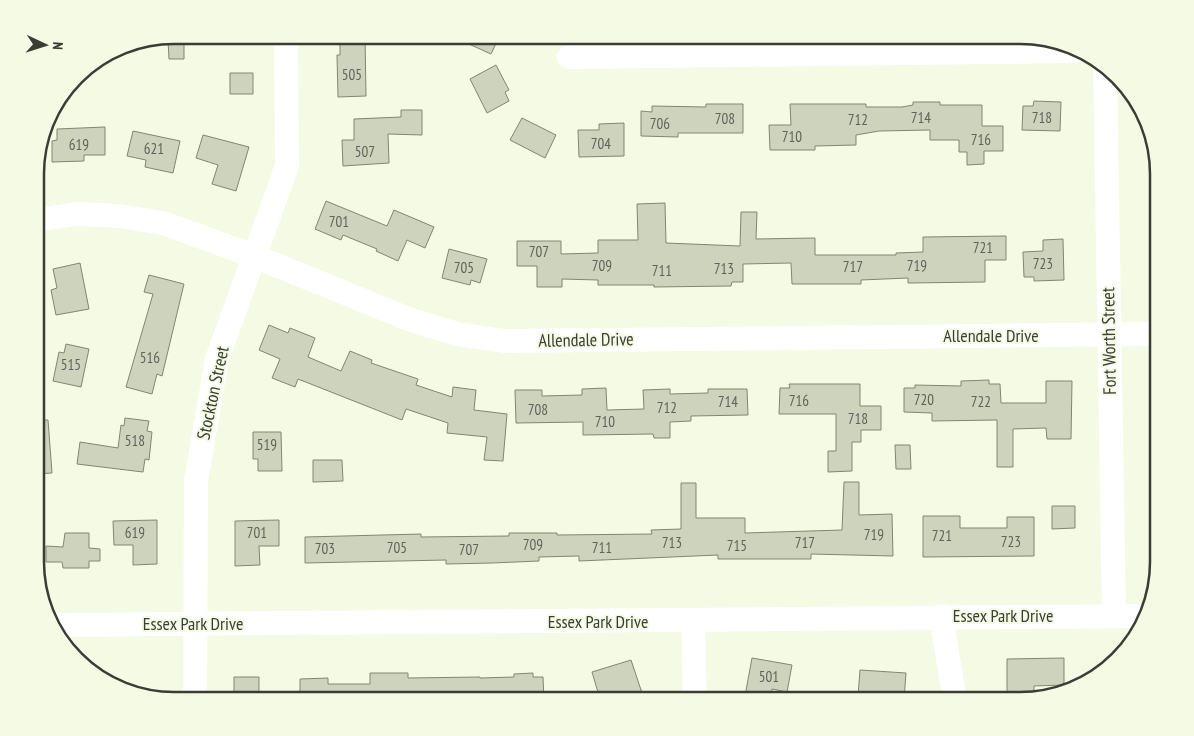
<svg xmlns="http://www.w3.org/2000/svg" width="1194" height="736" font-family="'PT Sans Narrow',sans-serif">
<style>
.building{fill:#ced3be;stroke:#818673}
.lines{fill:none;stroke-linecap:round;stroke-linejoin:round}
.minor{stroke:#fff;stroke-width:24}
.labels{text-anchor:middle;stroke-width:4;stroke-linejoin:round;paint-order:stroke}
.number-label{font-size:15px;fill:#606257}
.street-label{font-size:18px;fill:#3b3d35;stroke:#f4fae4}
.rim{fill:none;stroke:#3b3d35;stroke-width:2.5}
</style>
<rect width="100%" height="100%" fill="#f4fae4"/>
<path class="building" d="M340 35H365L366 96 338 97 337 55H340Z
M449 35H500L491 54Z
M168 40H184V59H169Z
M496 65 509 90 505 92 509 101 487 113 470 79Z
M230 73H253V94H230Z
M1034 101 1061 102 1060 131 1022 130 1023 106H1033Z
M913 102H940V105H982V126H1003V151H984V164L967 165V152H959V140H930V130L879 131 856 135V145L815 146V150H770L769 125H791L790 104H866V107H902L913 105Z
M706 104H743V133H678V137L641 136V111L652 112V106L706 107Z
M401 110H422V135L388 134 389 163 343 166 342 140H354V119L401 117Z
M522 118 556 135 545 158 510 140Z
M624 123V156L579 157 578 130H599V124Z
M105 127V155H84V161L52 162V141L57 140V129Z
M133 131 180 141 173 173 145 167 146 160 127 156Z
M203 135 249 147 236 191 212 184 218 165 196 158Z
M326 201 387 226 394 210 434 227 425 248 407 240 398 261 376 251 377 249 343 235 341 240 315 229Z
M665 203 666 243 740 246 741 212H757L756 239 815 238V255H896V253L923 252V237L1006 236V260H985V282L908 283V278L861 280V284H792L791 263 743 264V282H732L731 286 654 287V285H598V280L562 279V287H537V266H517V241H561V254L598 253V240H638L637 204Z
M1063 239 1064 280 1034 281V277H1024L1023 252 1043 251V240Z
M449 249 487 259 480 283 471 280 470 285 442 278Z
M80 263 89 309 56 315 51 290 57 288 53 269Z
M149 275 184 284 162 376 157 374 152 394 126 387 153 294 144 292Z
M269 325 288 333 290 328 315 338 308 357 341 371 350 351 372 360 371 363 418 379 416 385 452 397 453 387 476 390 474 410 507 414 503 461 484 460 487 437 447 433 448 423 406 409 402 420 298 379 295 387 272 378 280 359 259 350Z
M66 344 89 349 81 387 53 381 59 352 64 353Z
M989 380V384H1000L1001 403H1046V381H1072L1071 439H1047L1046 428 1013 429V467H997V420L932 421V413L904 412V388H915V385L961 386V381Z
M789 384H860V406H881V430H861V442H852V471L828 472V451H836V414H779L780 388H790Z
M606 388 607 410 644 409 643 390 670 389V394L708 393V389H747L748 415 691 416V421L670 422V438H654L653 434 583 435V422L516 423 515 390H542V396L582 395V389Z
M125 418 149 421 147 431 152 432 149 460 145 459 143 472 77 464 80 442 118 448 121 425 124 426Z
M36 420H48L52 473 36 474Z
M253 432H281L282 471H258V459H253Z
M895 445H910L911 469H896Z
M313 460H342L343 481 313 482Z
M844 482H859V515L892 514 893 556 811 554V559H718V555L579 561V556L539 557V561L492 563 446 564V560L305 563V537L421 534V537L509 536V533H557V535L652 534 651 530 681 529V483H696V518H745V533L842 530Z
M1052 506H1075V528L1052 529Z
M923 516H960V528H1007V517H1034V556L923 557Z
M157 520V564L133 565V545H114L113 521Z
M279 520V546H259L260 565 235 566V521Z
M65 533H89V548L100 549V561H89V568H63L62 562H46V546L63 547Z
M752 658 792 665 787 692 772 689 770 701 745 696Z
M1064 658V685L1034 686V699L1007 701V659Z
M631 660 643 696 629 701H618L615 693 600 699 592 672Z
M860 670 906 673 904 700 858 696Z
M370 673H408V678L480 677V678L514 677V674L533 673V677H543L544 700 300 701V679L328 678V684H370Z
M234 677H259V701H234Z"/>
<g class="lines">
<path class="minor" d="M569 57 1073 51
M1105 67 1114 616
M36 220 77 214 119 216 163 223 254 256 411 320 457 334 504 341 1159 334
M941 616 955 701
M693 621 695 701
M53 625 1144 616
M195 701 196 481 217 359 287 166 286 35"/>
</g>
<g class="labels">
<g class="number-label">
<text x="352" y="80">505</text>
<text x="921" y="123">714</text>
<text x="1042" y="123">718</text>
<text x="725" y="124">708</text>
<text x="858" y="125">712</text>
<text x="660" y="129">706</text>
<text x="792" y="142">710</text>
<text x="981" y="145">716</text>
<text x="601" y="149">704</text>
<text x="79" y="150">619</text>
<text x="154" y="154">621</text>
<text x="365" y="157">507</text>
<text x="339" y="227">701</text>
<text x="983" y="253">721</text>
<text x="539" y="257">707</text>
<text x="1043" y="269">723</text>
<text x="602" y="271">709</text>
<text x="917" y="271">719</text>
<text x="853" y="272">717</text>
<text x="464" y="273">705</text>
<text x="724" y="274">713</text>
<text x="662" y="276">711</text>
<text x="150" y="363">516</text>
<text x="71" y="370">515</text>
<text x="924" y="405">720</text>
<text x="799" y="406">716</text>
<text x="728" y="407">714</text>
<text x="981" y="407">722</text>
<text x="667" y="413">712</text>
<text x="538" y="415">708</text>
<text x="858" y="424">718</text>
<text x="605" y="427">710</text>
<text x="135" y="446">518</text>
<text x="267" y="450">519</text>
<text x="135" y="538">619</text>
<text x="257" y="538">701</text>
<text x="874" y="540">719</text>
<text x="942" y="541">721</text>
<text x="1011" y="547">723</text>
<text x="672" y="548">713</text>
<text x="805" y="548">717</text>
<text x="533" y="550">709</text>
<text x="737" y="551">715</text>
<text x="397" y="553">705</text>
<text x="602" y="553">711</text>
<text x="325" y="554">703</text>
<text x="469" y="555">707</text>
<text x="769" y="682">501</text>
</g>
<g class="street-label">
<text x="991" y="342">Allendale Drive</text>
<text transform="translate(586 340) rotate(-1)" y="6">Allendale Drive</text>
<text transform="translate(1109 341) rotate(-91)" y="6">Fort Worth Street</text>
<text transform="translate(213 393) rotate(-78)" y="6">Stockton Street</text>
<text x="1003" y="622">Essex Park Drive</text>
<text x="598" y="628">Essex Park Drive</text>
<text x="193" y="630">Essex Park Drive</text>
</g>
</g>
<path d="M0 0H1194V736H0ZM174 44H1020A130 130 0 0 1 1150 174V562A130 130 0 0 1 1020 692H174A130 130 0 0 1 44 562V174A130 130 0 0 1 174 44Z" fill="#f4fae4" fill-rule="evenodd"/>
<path class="rim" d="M174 44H1020A130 130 0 0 1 1150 174V562A130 130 0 0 1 1020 692H174A130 130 0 0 1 44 562V174A130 130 0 0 1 174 44Z"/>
<g transform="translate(45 45) rotate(94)" stroke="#f4fae4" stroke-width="4" paint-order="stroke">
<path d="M0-4L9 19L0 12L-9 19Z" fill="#3b3d35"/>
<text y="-8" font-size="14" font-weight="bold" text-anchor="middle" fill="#3b3d35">N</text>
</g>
</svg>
